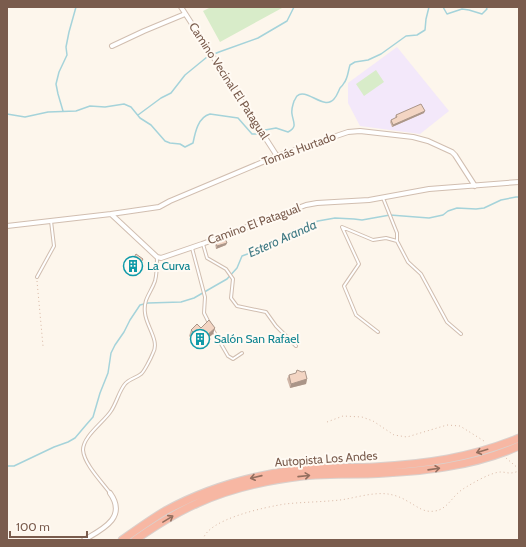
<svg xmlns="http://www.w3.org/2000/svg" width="526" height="547" font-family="Cabin,sans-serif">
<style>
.education{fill:#f3e8fa}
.green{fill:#d8ecc9}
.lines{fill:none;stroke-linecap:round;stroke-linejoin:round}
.stream{stroke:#a5d3da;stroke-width:1.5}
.lane-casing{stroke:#d1beb0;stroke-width:4}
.street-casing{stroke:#d1beb0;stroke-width:6}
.highway-casing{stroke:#dad1cd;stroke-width:9}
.path{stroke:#d9b8a5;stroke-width:1;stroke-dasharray:1 3;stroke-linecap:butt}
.lane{stroke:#fff;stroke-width:2}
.street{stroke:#fff;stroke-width:4}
.highway{stroke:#f7b7a3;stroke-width:7}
.wall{fill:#d1b7a8}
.shaded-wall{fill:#aa9588}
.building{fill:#f3d5c3;stroke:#aa9588}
.oneway{stroke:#936e5e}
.labels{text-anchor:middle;stroke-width:4;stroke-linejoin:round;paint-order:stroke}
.street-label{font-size:12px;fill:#7a5c4d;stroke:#fffaf3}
.culture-label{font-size:12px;fill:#0d838f;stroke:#fffaf3;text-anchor:start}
.water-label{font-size:13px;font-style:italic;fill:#437c86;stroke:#fffaf3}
</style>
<rect width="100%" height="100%" fill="#fdf6ec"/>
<path class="education" d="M397 47 449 111 420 134 360 126 348 103V83Z"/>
<path class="green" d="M211 7H281L282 8 220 42 203 11Z
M376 70 384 82 364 96 356 84Z"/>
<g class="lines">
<path class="stream" d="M443 7 447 14 462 9 469 10 482 14 487 9 486 7
M63 111 58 94 56 84 59 72 67 55 66 47 69 32 76 7
M7 114 25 117 48 112 76 111 90 106 105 107 124 104 131 107 140 118 151 125 165 141 170 143 180 144 185 147 193 143C195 133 198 117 210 114L238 118 252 134H257
M138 115 161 98 171 93 185 75 207 57 219 52 258 38 287 21 294 7
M265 130 276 128 288 132C298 127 293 122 292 114 291 109 293 105 294 101 295 100 296 97 297 96 306 87 324 111 334 99 337 96 338 92 340 88 342 86 343 85 344 83 348 78 348 71 350 65L355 62 368 60 381 54 406 36 417 35 425 30 426 19 429 7
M7 466H14L54 447 68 442 75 438 86 425 93 417 100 393 108 373 111 353 115 345 124 332 130 320 140 305 148 303 181 302 194 298 213 287 227 279 237 268 242 256 275 244 284 239 292 231 318 221 335 218 354 219 362 220 390 215 429 218 443 215 448 211 457 208 476 209 484 208 501 200 516 197H519"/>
<g class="lane-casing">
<path id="lane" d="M383 198 397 233V241L408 262 421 274 447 322 461 334
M203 244 207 258 226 269 233 279 231 298 237 306 266 312 276 326 296 346
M192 248 205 297 204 313 209 323
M37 277 54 246 51 221
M213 330 228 356 233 359 242 353
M378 332 356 315 344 286 359 264 342 227 373 240 386 238 397 241
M110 493C102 482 84 464 83 450 83 436 104 422 111 411 117 402 119 391 125 384 129 379 136 378 141 374 144 372 151 358 153 353 160 341 146 326 145 313 143 299 151 293 155 281 157 274 157 265 157 257"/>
</g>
<g class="street-casing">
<path id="street" d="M181 7 277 156
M112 46 144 31 185 14
M111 214 159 207 170 201 277 156 348 132 360 131 413 137 428 141 452 152 455 155 475 186
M7 226 111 214 157 257 161 258 202 244 306 205 317 203 369 200 429 189 519 182
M84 540C101 530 128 518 110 493"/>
</g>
<g class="highway-casing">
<path id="highway" d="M122 540C136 530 150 520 165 511 205 489 250 476 295 470 321 467 347 468 374 467 425 464 471 458 519 438
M135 540C155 526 175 513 198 503 231 488 268 480 303 476 325 474 346 474 367 474 419 472 472 467 519 446"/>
</g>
<path class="path" d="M37 281 43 346
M327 422 343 416 362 417 373 421 394 435 407 437 447 425 460 426 484 441
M506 458 519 469
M203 540C207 519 266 507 285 504 303 502 322 502 340 500 355 498 372 492 388 494 394 495 401 497 407 501 417 506 423 513 435 511 448 509 452 496 463 489 471 484 491 472 501 472 504 472 507 473 510 473 513 473 516 472 519 471"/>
<use href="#lane" class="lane"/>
<use href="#street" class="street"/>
<use href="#highway" class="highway"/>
</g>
<path class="wall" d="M424 113 392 127 390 122 391 120 396 118 395 117 396 115Z
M215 242 226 245 216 249 215 244Z
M132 261 141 263 137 269 135 268 132 273 125 269 127 265Z
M201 328 213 334 208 338 206 345 202 349 189 336 191 330Z
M289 375 307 379 306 384 290 388 287 379Z"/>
<path class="shaded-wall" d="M425 111 424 113 392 127 393 125Z
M227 243 226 245 216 249 217 246Z
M143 259 141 263 137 269 139 265Z
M215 328 213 334 208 338 206 345 202 349 206 336Z
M307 379 306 384 290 388 291 384Z"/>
<path class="building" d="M421 104 425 111 393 125 391 120 397 117 396 115Z
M225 238 227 243 217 246 215 242Z
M136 254 143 259 139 265 137 264 133 269 127 265 130 260 132 261Z
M209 320 215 328 206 336 209 338 204 343 191 330 197 324 201 328Z
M297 370 302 372 305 371 307 379 291 384 289 375 296 373Z"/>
<defs><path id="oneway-shaft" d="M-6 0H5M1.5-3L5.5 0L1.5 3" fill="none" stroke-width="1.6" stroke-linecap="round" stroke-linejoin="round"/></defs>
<g class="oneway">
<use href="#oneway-shaft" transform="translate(482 451) rotate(163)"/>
<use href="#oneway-shaft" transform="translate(434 469) rotate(-8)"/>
<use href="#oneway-shaft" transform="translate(304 476) rotate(-6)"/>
<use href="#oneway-shaft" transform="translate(256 477) rotate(167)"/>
<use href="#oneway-shaft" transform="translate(168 519) rotate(-31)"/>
</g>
<defs>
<g id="building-ring" transform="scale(1)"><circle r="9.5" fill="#fffaf3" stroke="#0f9aa8" stroke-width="1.5"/><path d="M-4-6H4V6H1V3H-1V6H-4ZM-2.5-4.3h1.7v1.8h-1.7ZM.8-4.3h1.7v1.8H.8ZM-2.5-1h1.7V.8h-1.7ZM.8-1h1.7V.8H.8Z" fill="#0f9aa8"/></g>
</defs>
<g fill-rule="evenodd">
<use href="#building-ring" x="133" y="266"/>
<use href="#building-ring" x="200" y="339"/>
</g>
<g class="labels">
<g class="street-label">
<text transform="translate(229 81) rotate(57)" y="4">Camino Vecinal El Patagual</text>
<text transform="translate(299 149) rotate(-20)" y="4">Tomás Hurtado</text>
<text transform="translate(254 224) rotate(-20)" y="4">Camino El Patagual</text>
<text transform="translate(326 459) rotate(-4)" y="4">Autopista Los Andes</text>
</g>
<g class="culture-label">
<text x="147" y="270">La Curva</text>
<text x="214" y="343">Salón San Rafael</text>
</g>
<g class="water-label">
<text transform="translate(282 238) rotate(-24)" y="5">Estero Aranda</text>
</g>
</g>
<rect width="526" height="547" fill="none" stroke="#7a5c4d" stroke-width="16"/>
<path d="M10 531v6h77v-6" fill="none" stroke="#7a5c4d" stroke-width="2"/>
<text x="16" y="531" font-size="12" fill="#7a5c4d" stroke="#fffaf3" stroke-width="3" paint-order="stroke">100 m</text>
</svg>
